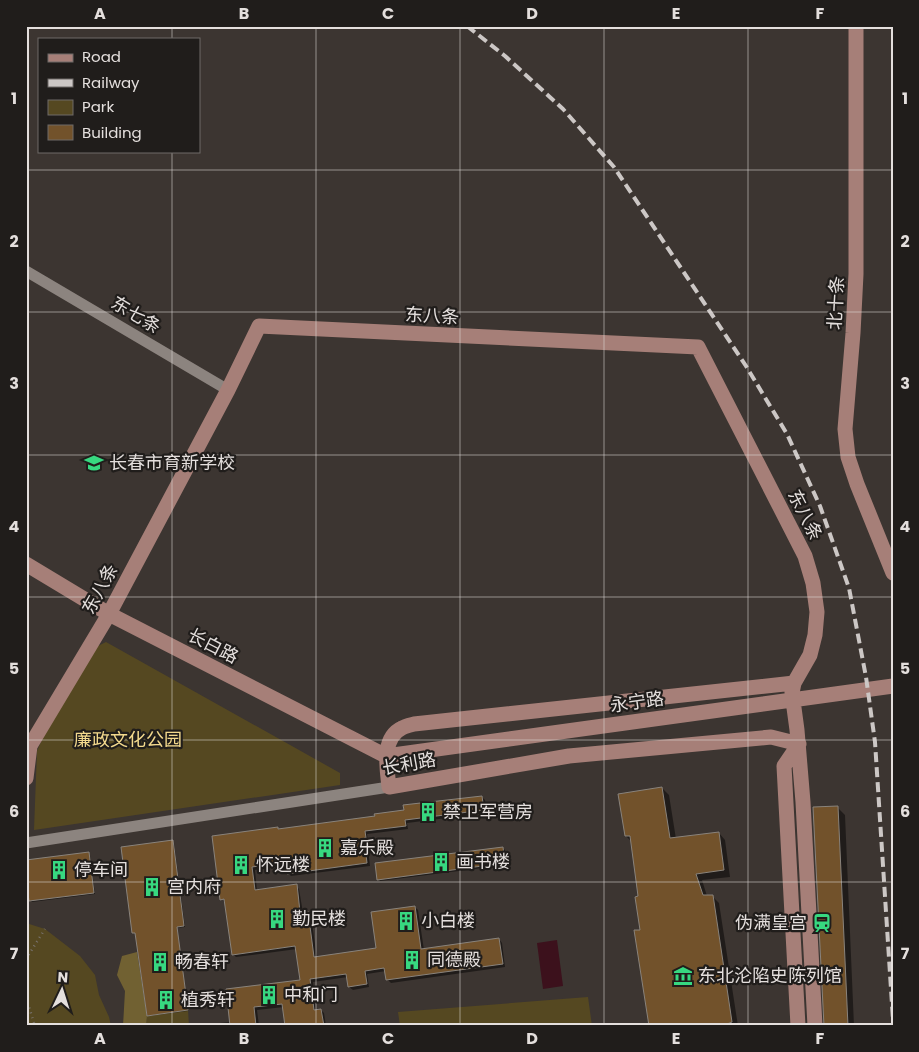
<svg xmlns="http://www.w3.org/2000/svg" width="919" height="1052" font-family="Poppins,'Noto Sans SC',sans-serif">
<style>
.green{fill:#554821}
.forest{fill:#716132}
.water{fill:#3c111c}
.shadow{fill:#0007}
.building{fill:#72522b;stroke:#89837c}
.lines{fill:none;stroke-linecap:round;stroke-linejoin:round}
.path{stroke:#79736f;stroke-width:2.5;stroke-dasharray:1 4;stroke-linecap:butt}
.street{stroke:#8c847f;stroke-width:11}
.secondary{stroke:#a67f78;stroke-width:15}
.rail{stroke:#ccc7c5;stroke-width:4;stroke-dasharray:10 5;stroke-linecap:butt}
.grid{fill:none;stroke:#e4dfdd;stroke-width:1;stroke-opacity:0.55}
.labels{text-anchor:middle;stroke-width:4.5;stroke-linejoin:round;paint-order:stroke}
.street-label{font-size:18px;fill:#e4dfdd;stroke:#201d1b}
.poi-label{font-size:18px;fill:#e4dfdd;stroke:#201d1b;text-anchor:start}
.park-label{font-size:18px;fill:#f3d98d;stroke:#201d1b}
.neatline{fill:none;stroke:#e4dfdd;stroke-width:2}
.grid-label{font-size:16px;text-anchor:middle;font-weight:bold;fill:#e4dfdd}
</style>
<rect width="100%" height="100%" fill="#3c3531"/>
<path class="green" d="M106 642 340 773V785L34 830 37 751 45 733 96 647Z
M26 923 45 929 80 956 95 975 99 995 109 1017 111 1026H26Z
M588 997 592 1026H400L398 1012Z
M188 1010 189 1026H146L147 1016Z"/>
<path class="forest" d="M137 952 147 1016 146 1026H123L125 991 117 975 122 956Z"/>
<path class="water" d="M557 940 563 986 543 989 537 943Z"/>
<path class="shadow" d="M662 788 669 795 676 839 719 833 725 840 730 877 702 880 707 896H712L719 903 738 1026H650L639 898 632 842 626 836Z
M482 797 485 800 487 813 407 823 408 829 367 834 368 841H367L370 866 291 876 288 873 287 865 255 870 257 891 296 886 299 889 303 913 308 912 311 916 317 958 378 949 415 907 418 910 424 950 499 939 502 943 505 967 391 983 387 979 386 971 367 974 369 987 353 990 349 987 348 977 313 982 316 1011 321 1010 324 1013 326 1026H277L286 1025 284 1007 257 1010 259 1026H220V1023L231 1022 227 990 302 981 297 949 236 957 233 954 225 902 223 901 231 899 223 898V900L222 899 279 830 376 817Z
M838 808 845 815 854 1026H826Z
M172 842 174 843 185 927 177 928 188 1011 149 1016 148 1015 136 934 133 932Z
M503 848 505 850 506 865 380 881 378 879Z
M89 853 90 855 95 894 32 902 30 900Z"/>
<path class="building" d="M662 787 670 838 719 832 724 870 696 874 703 895H713L732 1022 727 1024V1026H649L634 930H640L635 897 638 896 630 836H625L618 794Z
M482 796 484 810 405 820 406 826 365 831 366 838H364L367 863 287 874 285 862 252 867 255 890 297 884 300 912 308 911 314 957 376 948 371 912 415 906 421 949 499 938 503 964 386 980 384 968 365 971 367 984 348 987 346 974 310 979 314 1010 321 1009 324 1026H285L282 1004 254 1007 256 1026H230L226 989 300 980 295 946 232 955 224 899 220 900 212 836 278 827V829L375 816 374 814 404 810 403 805Z
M838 806 848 1026H824L813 807Z
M173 840 184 926 177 927 188 1010 147 1016 135 933H132L121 847Z
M503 847 505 863 377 880 375 863Z
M89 852 94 893 29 901 26 879V860Z"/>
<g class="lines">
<path class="path" d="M26 959 45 929
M26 1004 29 1007 35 1026"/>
<path class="street" d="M26 271 228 390
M26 843 389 787"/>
<path class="secondary" d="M856 26V274L853 333 845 429 848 457 857 484 893 573
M26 564 109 614 386 756
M794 683 414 724C410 725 405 726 402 728 381 738 387 768 389 787L569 756 771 737 799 744
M386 756 893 686
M26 778 30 746 109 614 228 390 259 326 698 347 805 556 813 583 817 612 815 635 810 655 794 683 792 693 797 730 803 802 815 1026
M798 1026 784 766 799 744"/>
<path class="rail" d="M467 26 505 56 563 109 614 167 746 366 787 434 820 506 849 588 866 677 875 742 893 1020"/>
</g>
<path class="grid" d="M172 26V39M316 26V1026M460 26V1026M604 26V1026M748 26V1026M172 151V1026M26 170H893M26 312H893M26 455H893M26 597H893M26 740H893M26 882H893"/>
<defs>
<g id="school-bare" transform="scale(1.5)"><path d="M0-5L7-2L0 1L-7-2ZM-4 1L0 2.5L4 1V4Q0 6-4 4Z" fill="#37d880" stroke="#201d1b" stroke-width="2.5" paint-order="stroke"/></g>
<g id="building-bare" transform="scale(1.5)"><path d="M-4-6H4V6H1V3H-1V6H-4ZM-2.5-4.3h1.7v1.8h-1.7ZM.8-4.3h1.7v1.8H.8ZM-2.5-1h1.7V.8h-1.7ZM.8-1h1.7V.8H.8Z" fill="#37d880" stroke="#201d1b" stroke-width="2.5" paint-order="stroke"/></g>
<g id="station-bare" transform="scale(1.5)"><path d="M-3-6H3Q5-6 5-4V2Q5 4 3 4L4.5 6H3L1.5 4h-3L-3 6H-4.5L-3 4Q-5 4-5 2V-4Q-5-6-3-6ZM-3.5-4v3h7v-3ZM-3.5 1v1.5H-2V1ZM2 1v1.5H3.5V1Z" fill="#37d880" stroke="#201d1b" stroke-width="2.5" paint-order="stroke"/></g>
<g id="museum-bare" transform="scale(1.5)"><path d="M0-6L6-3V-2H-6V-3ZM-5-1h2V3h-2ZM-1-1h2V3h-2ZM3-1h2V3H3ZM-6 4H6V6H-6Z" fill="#37d880" stroke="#201d1b" stroke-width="2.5" paint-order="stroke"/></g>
</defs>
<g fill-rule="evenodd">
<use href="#school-bare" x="94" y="463"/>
<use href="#building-bare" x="428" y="812"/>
<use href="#building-bare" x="325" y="848"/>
<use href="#building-bare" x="441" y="862"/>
<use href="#building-bare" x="241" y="865"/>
<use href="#building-bare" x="59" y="870"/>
<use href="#building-bare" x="152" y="887"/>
<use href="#building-bare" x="277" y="919"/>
<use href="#building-bare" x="406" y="921"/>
<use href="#station-bare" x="822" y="923"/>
<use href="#building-bare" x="412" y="960"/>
<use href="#building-bare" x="160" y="962"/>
<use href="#museum-bare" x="683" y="976"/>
<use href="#building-bare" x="269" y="995"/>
<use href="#building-bare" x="166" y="1000"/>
</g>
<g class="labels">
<g class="street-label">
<text transform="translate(836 303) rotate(-87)" y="6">北十条</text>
<text transform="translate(136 315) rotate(31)" y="6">东七条</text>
<text transform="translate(432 316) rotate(3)" y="6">东八条</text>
<text transform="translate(805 515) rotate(63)" y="6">东八条</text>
<text transform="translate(100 589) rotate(-61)" y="6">东八条</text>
<text transform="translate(213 646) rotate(27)" y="6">长白路</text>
<text transform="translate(637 702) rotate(-8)" y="6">永宁路</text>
<text transform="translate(409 764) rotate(-10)" y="6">长利路</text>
</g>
<g class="poi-label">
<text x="109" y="469">长春市育新学校</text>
<text x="443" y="818">禁卫军营房</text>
<text x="340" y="854">嘉乐殿</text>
<text x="456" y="868">画书楼</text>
<text x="256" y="871">怀远楼</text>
<text x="74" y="876">停车间</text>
<text x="167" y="893">宫内府</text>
<text x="292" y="925">勤民楼</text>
<text x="421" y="927">小白楼</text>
<text x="807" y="929" text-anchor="end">伪满皇宫</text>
<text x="427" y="966">同德殿</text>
<text x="175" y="968">畅春轩</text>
<text x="698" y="982">东北沦陷史陈列馆</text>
<text x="284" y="1001">中和门</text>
<text x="181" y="1006">植秀轩</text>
</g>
<g class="park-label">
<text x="128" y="746">廉政文化公园</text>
</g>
</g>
<rect width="919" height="1052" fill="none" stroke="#201d1b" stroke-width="55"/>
<rect x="38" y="38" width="162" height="115" fill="#201d1b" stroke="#6e6b69"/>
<rect x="48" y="54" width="25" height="8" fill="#a67f78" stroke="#6e6b69"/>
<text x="82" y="62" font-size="15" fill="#e4dfdd">Road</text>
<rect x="48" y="79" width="25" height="8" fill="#ccc7c5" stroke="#6e6b69"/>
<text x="82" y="88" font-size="15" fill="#e4dfdd">Railway</text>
<rect x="48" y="100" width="25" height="15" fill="#554821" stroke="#6e6b69"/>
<text x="82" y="112" font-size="15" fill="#e4dfdd">Park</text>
<rect x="48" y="125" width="25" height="15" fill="#72522b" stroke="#6e6b69"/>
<text x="82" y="138" font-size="15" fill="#e4dfdd">Building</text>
<g transform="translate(62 990) rotate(4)" stroke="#201d1b" stroke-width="4" paint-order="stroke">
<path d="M0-4L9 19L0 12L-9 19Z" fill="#e4dfdd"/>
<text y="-8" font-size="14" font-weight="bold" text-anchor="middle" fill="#e4dfdd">N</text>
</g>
<rect x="28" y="28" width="864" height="996" class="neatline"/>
<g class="grid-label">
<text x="100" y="19">A</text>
<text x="244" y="19">B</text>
<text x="388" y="19">C</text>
<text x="532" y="19">D</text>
<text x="676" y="19">E</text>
<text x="820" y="19">F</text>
<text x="14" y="104">1</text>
<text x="905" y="104">1</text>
<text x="14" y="247">2</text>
<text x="905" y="247">2</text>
<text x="14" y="389">3</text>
<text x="905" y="389">3</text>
<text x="14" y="532">4</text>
<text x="905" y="532">4</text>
<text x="14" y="674">5</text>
<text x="905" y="674">5</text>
<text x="14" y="817">6</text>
<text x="905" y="817">6</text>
<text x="14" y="959">7</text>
<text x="905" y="959">7</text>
<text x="100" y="1044">A</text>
<text x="244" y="1044">B</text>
<text x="388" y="1044">C</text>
<text x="532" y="1044">D</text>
<text x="676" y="1044">E</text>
<text x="820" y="1044">F</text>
</g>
</svg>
